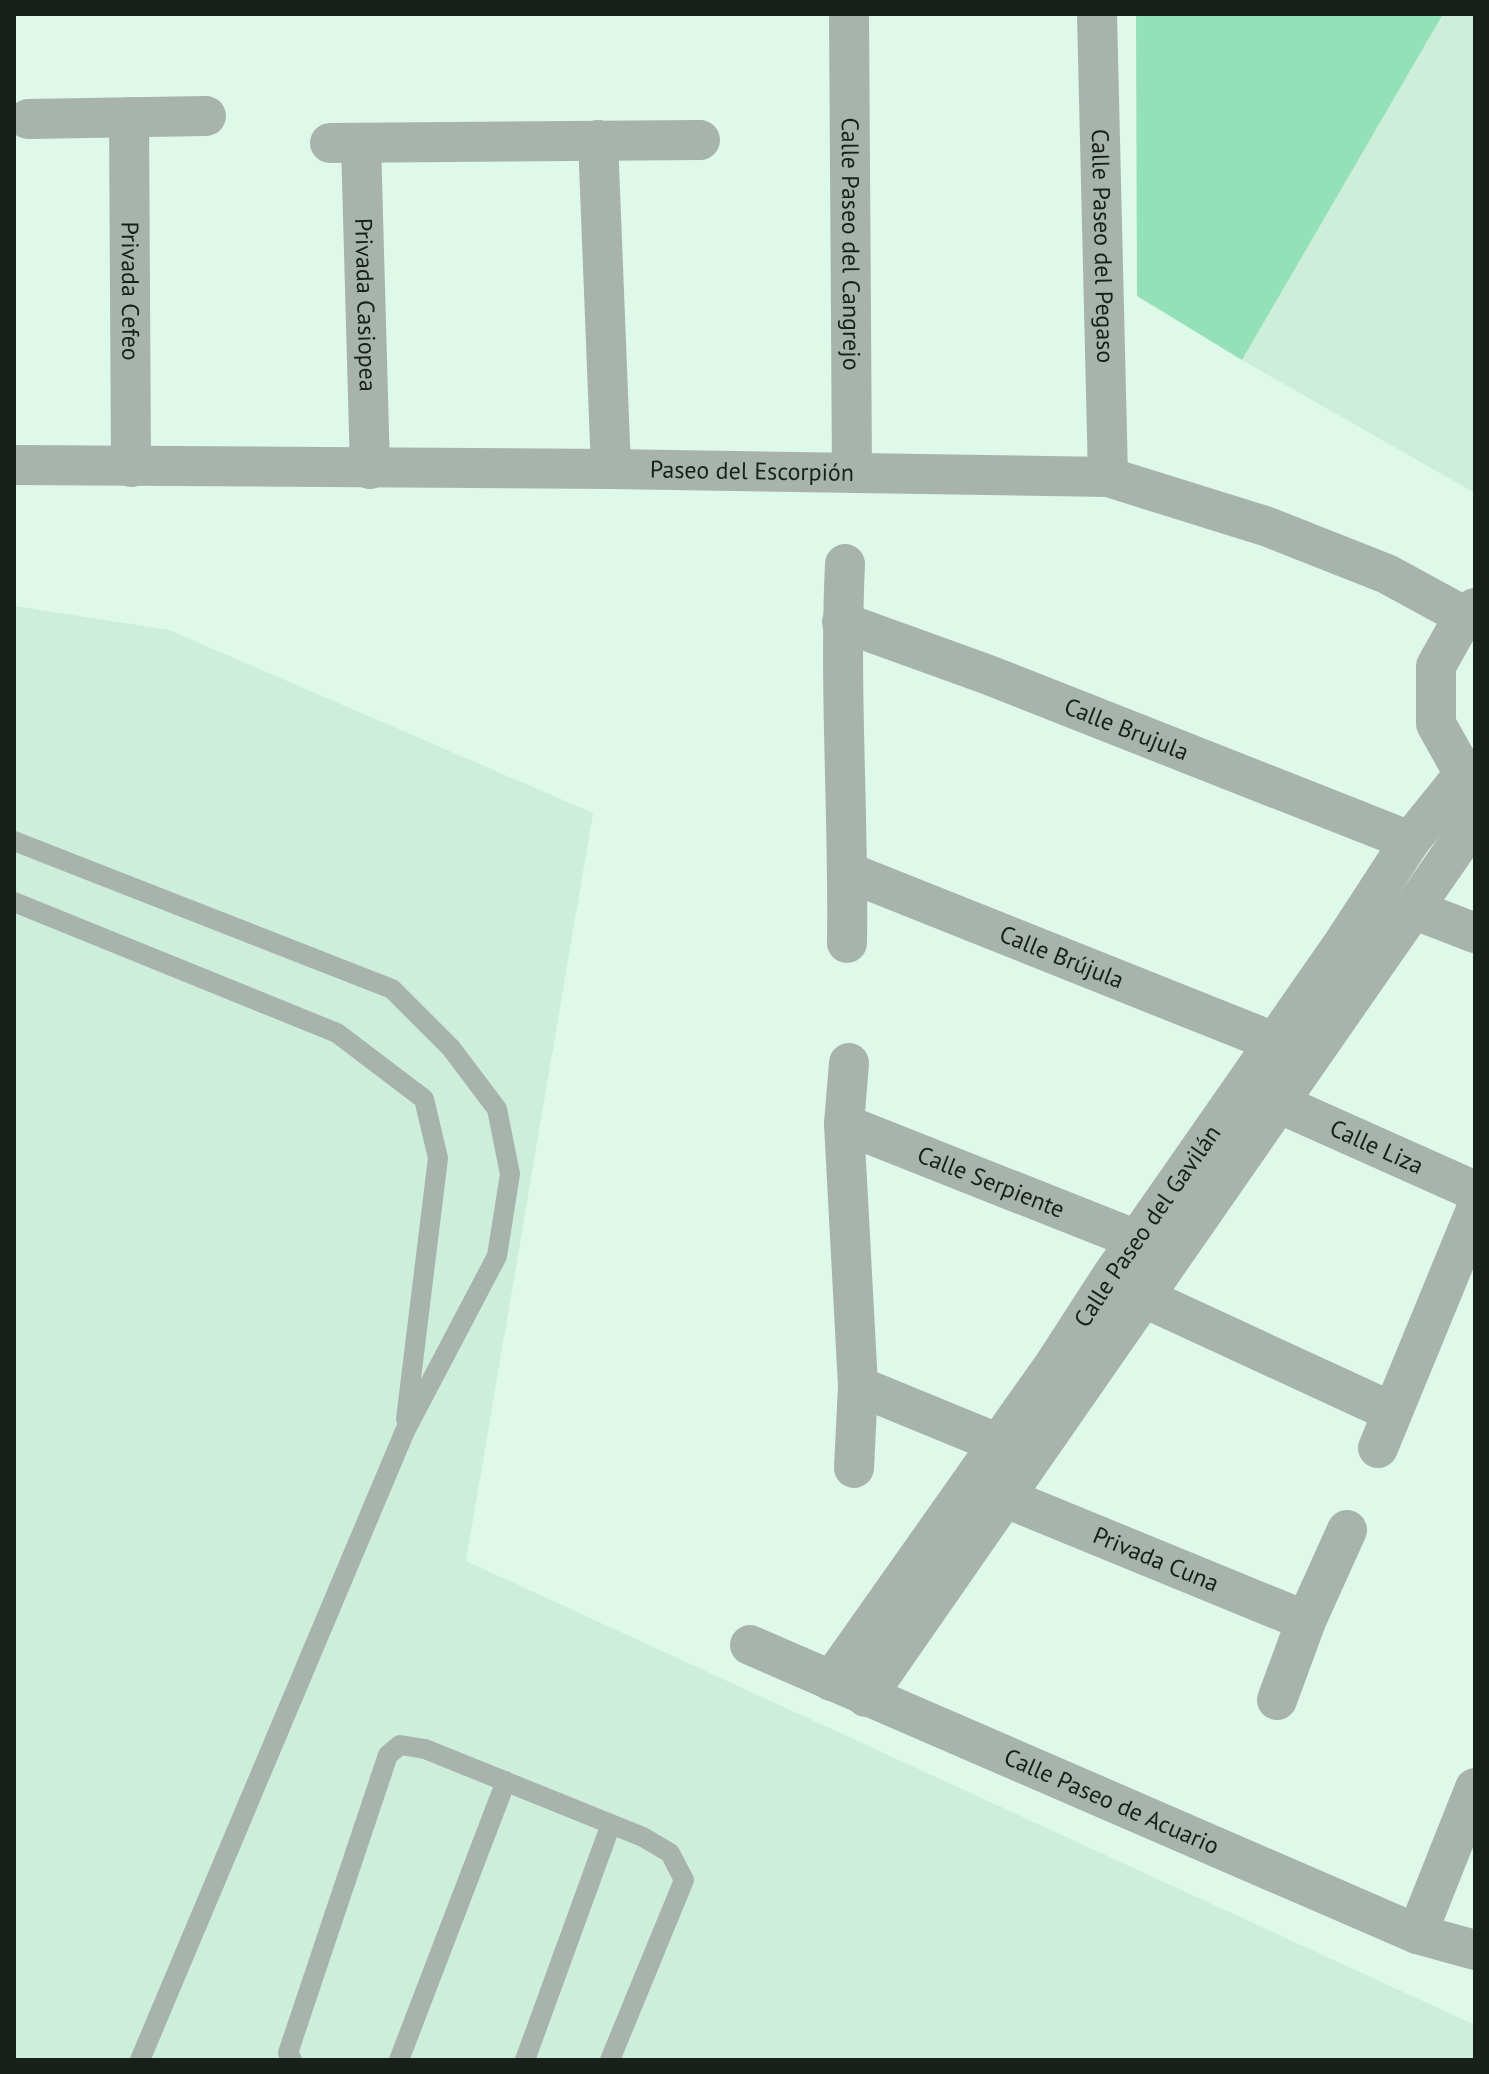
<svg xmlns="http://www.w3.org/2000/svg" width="1489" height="2074" font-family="'PT Sans',sans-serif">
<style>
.built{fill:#cceedb}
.green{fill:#94e0b7}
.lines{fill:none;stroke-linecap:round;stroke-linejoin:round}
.service{stroke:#a8b3ad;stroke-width:20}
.minor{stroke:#a8b3ad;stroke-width:40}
.labels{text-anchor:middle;stroke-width:8;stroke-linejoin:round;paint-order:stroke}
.street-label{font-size:24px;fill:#17201b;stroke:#def8e9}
</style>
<rect width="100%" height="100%" fill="#def8e9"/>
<path class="built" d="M1443 14H1475V493L1242 360Z
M14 606 169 630 593 813 466 1561 1475 2025V2060H14Z"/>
<path class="green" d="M1136 14H1443L1242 360 1137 296Z"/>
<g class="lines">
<path class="service" d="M14 841 392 989 451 1048 497 1109 510 1174 497 1256 405 1431 140 2060
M14 902 337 1033 424 1099 438 1158 406 1419
M292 2060 288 2053 388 1755 400 1745 425 1749 643 1837 670 1853 684 1880 610 2060
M399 2060 506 1781
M525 2060 611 1824"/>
<g class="minor">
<path id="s1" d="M849 14 852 473"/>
<path id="s2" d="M1097 14 1108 477"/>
<path id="s3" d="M129 117 131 467"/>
<path d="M28 119 206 116"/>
<path d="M598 140 611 469"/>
<path d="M330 143 700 140"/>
<path id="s4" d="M361 143 370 469"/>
<path id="s5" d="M14 465 611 469 1108 477 1268 527 1387 574 1464 616"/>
<path d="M845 564C839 690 849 817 847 943"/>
<path d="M1475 608 1464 616 1436 666V724L1464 774 1475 783"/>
<path id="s6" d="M842 622 986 674 1410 841"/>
<path id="s7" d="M848 872 1274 1042"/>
<path d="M1413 909 1475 933"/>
<path d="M849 1063 844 1124 858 1386 854 1468"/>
<path id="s8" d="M1278 1103 1475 1191"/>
<path id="s9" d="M844 1124 1137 1240"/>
<path d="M1124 1285 1145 1298 1392 1412"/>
<path d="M858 1386 997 1443"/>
<path d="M1378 1448 1475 1212"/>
<path id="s10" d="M1006 1498 1306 1621"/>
<path id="s11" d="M750 1645 1417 1934 1475 1950"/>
<path id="s12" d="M831 1681 1054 1365 1111 1277 1343 944 1410 841 1464 774"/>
<path d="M866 1697 1475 820"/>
<path d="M1277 1700 1306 1621 1347 1530"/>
<path d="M1417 1934 1475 1788"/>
</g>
</g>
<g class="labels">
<g class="street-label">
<text dy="8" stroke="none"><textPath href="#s1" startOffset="230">Calle Paseo del Cangrejo</textPath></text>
<text dy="8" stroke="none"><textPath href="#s2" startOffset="232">Calle Paseo del Pegaso</textPath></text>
<text dy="8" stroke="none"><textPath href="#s3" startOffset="174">Privada Cefeo</textPath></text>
<text dy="8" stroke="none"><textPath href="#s4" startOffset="162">Privada Casiopea</textPath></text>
<text dy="8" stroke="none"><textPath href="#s5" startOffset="738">Paseo del Escorpión</textPath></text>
<text dy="8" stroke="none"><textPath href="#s6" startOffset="304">Calle Brujula</textPath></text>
<text dy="8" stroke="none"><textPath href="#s7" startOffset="230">Calle Brújula</textPath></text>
<text dy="8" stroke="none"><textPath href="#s8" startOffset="108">Calle Liza</textPath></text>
<text dy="8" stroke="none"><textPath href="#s9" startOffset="158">Calle Serpiente</textPath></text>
<text dy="8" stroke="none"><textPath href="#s12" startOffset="554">Calle Paseo del Gavilán</textPath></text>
<text dy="8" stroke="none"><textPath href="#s10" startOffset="162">Privada Cuna</textPath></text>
<text dy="8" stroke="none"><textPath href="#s11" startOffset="394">Calle Paseo de Acuario</textPath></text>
</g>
</g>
<rect width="1489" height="2074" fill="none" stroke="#17201b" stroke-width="32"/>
</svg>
